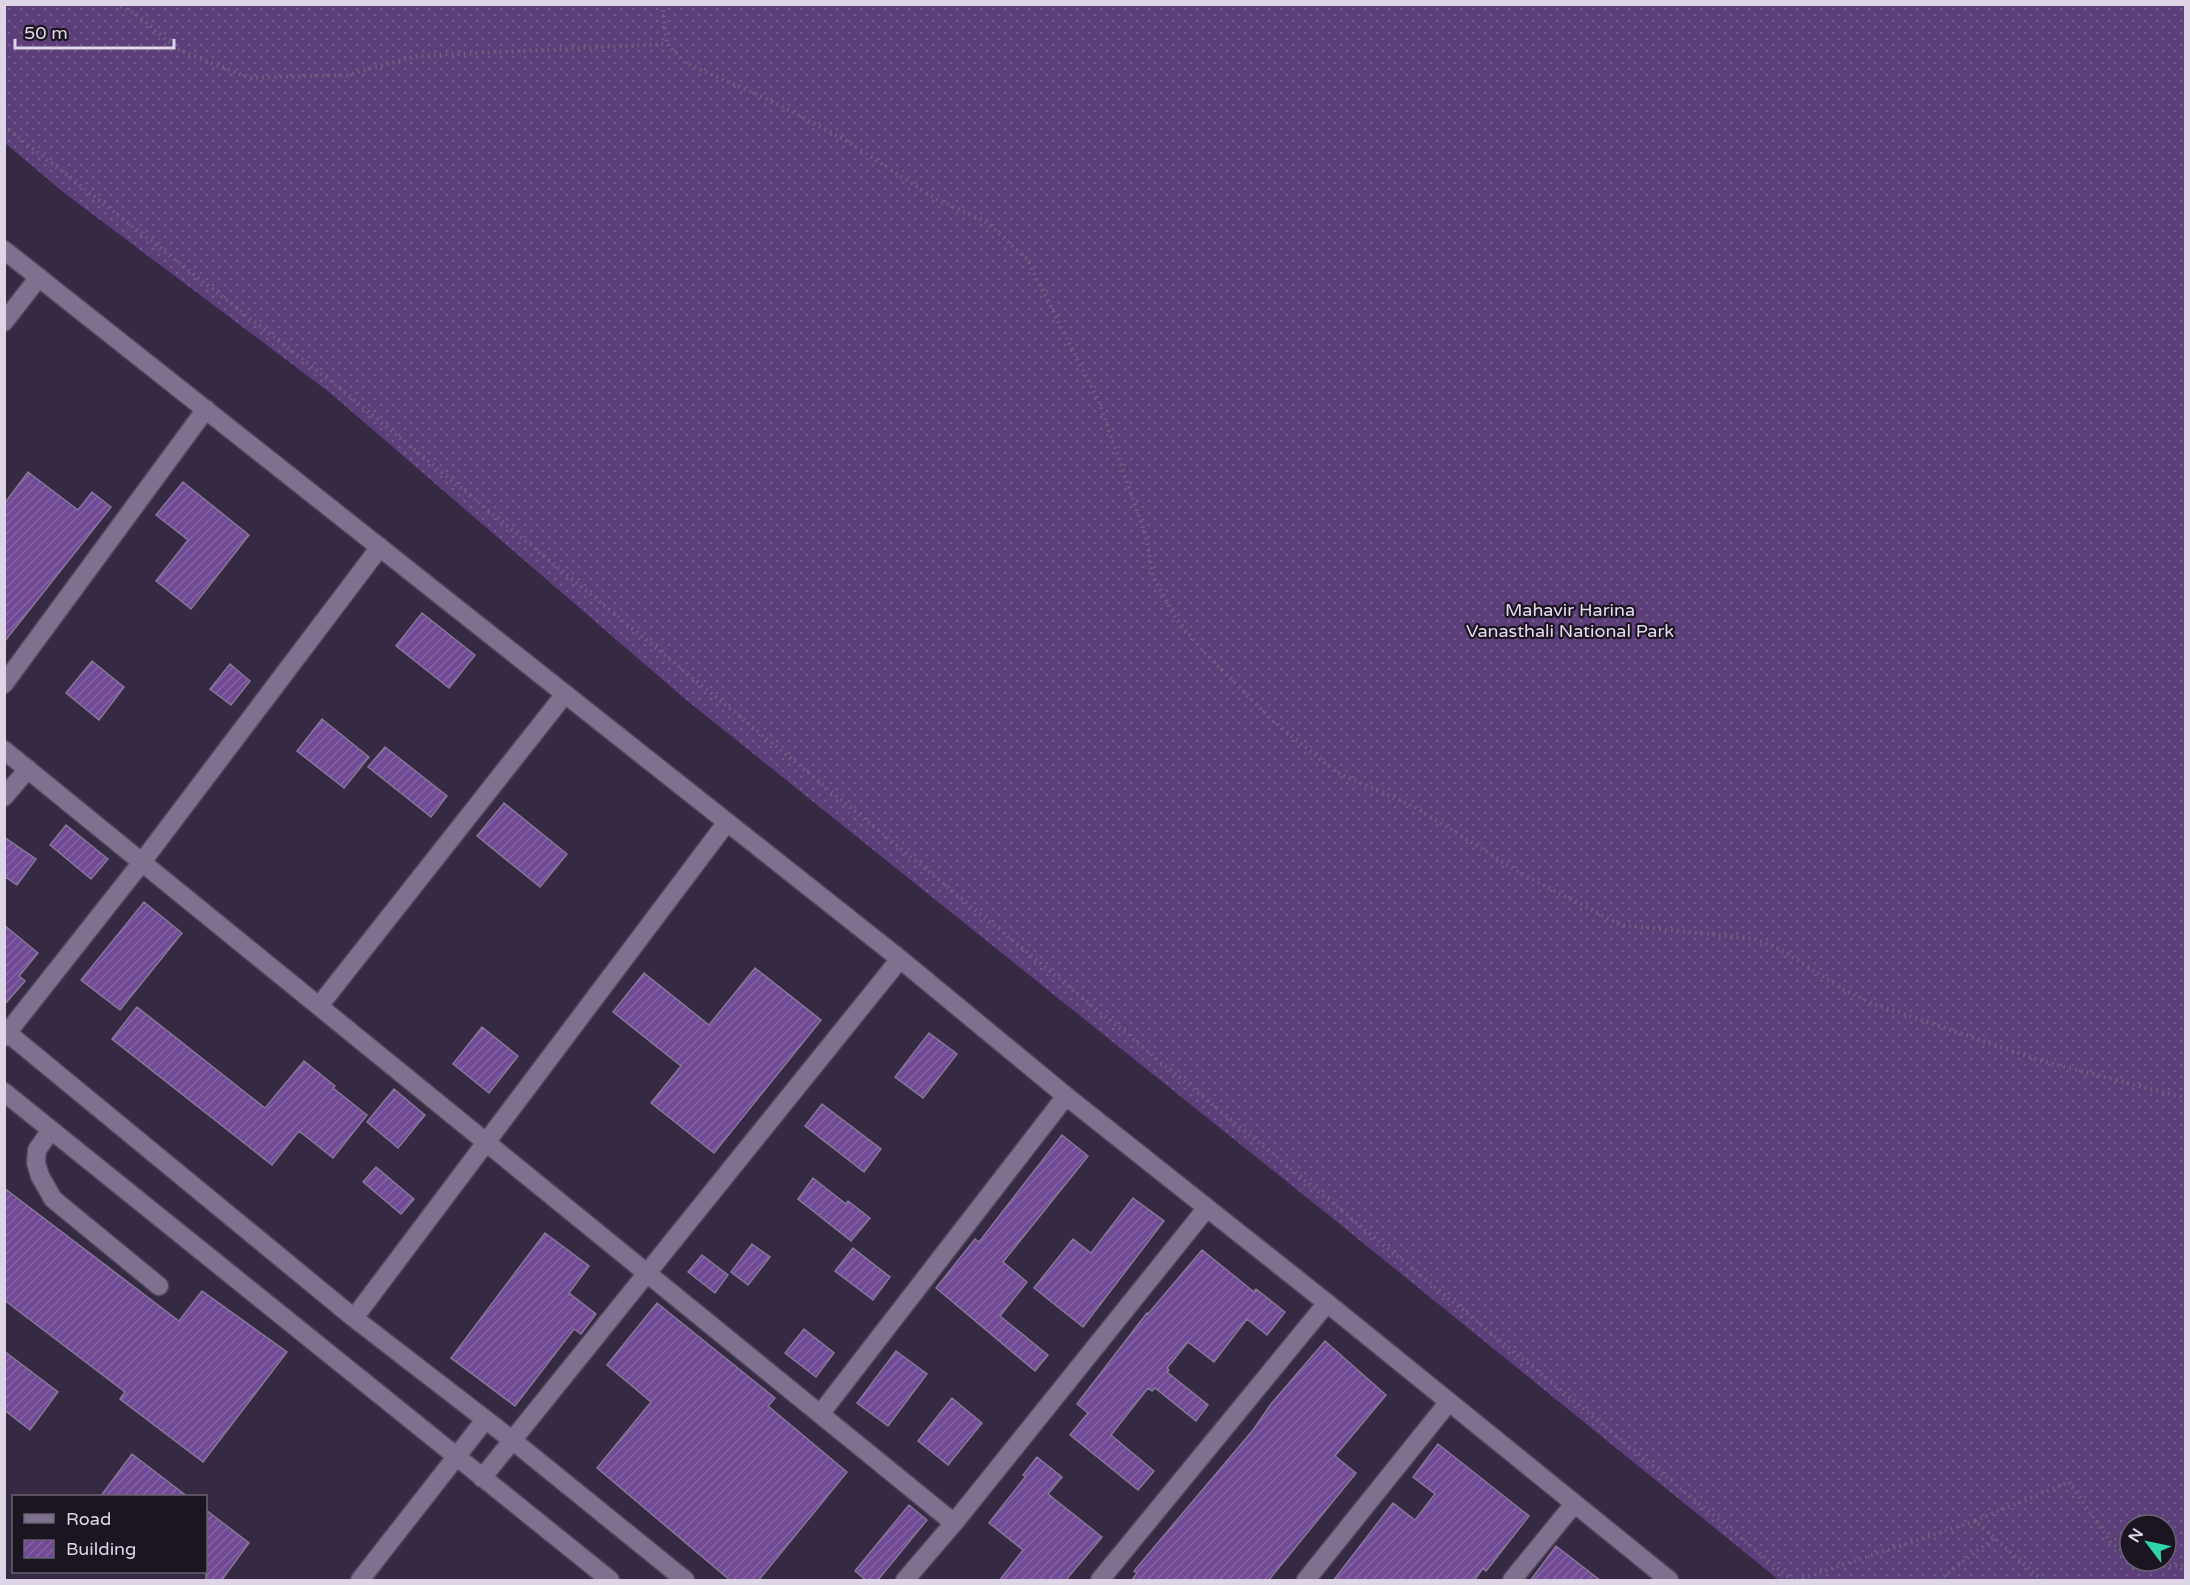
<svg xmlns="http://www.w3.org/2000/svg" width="2190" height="1585" font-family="'Varela Round',sans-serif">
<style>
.grass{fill:url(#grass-dots);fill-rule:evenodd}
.building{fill:url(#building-hatch);stroke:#867896;stroke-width:1.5}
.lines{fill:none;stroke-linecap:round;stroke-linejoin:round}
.minor-casing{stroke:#50445a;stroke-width:21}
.path{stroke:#6f637a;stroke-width:4;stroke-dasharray:1.5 4.5;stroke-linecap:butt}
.minor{stroke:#7e708e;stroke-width:18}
.labels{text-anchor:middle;stroke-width:4.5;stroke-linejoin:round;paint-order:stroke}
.park-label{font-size:18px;fill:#e4daef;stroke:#1b1521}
</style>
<defs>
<pattern id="grass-dots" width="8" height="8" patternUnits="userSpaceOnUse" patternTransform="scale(1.5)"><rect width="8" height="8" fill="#5c3e79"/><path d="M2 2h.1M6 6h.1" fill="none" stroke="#73598c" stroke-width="1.8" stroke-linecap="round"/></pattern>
<pattern id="building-hatch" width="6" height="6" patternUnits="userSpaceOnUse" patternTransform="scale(1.5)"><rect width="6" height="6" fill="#714a95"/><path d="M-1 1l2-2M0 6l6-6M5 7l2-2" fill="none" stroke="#8563a4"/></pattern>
</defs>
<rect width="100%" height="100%" fill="#362943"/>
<path class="grass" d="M4 5H2185V1580H1779L1331 1217 685 699 329 392 63 192 5 143ZM2130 1525H2166V1561H2130Z"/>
<path class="building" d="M28 472 78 510 92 492 111 507 4 642V504Z
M183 482 249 535 191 609 156 581 188 540 156 515Z
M422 613 475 655 449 688 396 646Z
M92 661 124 687 99 720 66 693Z
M230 664 250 681 231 705 210 689Z
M322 719 369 757 344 788 297 751Z
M385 747 447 796 431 817 368 767Z
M504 803 567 854 540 887 477 836Z
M66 825 108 859 91 879 50 845Z
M4 837 36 859 17 885 4 876Z
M144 902 182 933 120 1010 81 980Z
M4 925 38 953 19 976 25 981 4 1005Z
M755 968 821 1020 714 1153 651 1103 681 1066 613 1012 644 973 709 1025Z
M137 1007 265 1108 304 1061 335 1086 333 1088 367 1115 333 1158 299 1131 272 1165 112 1039Z
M482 1027 518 1056 489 1093 453 1064Z
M929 1033 957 1054 923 1098 895 1077Z
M394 1089 425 1115 398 1148 367 1122Z
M822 1104 881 1149 864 1172 805 1126Z
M1062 1135 1088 1156 1003 1262 1027 1282 1000 1316 1048 1355 1035 1371 936 1288 975 1239 979 1242Z
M376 1167 414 1199 401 1214 363 1182Z
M813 1178 846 1204 848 1201 870 1218 851 1241 798 1199Z
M4 1188 179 1321 202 1291 287 1352 203 1462 120 1399 125 1392 4 1300Z
M1133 1198 1164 1221 1083 1327 1034 1288 1073 1239 1091 1253Z
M545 1233 589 1266 569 1293 596 1314 581 1334 574 1329 515 1406 451 1358Z
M752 1244 770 1257 748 1285 731 1272Z
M853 1248 890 1277 873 1300 835 1271Z
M1202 1250 1254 1292 1256 1289 1285 1312 1267 1335 1247 1319 1214 1362 1188 1342 1167 1368 1169 1370 1167 1372 1208 1405 1196 1421 1155 1388 1152 1391 1148 1388 1111 1435 1154 1471 1138 1490 1070 1435 1088 1413 1077 1404 1147 1313 1148 1314Z
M702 1255 728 1275 715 1293 688 1272Z
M657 1303 775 1398 768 1406 847 1472 758 1581H731L597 1468 651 1402 607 1365Z
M804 1329 834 1353 816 1377 785 1353Z
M1325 1341 1386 1395 1335 1456 1356 1473 1268 1581H1131L1137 1573 1134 1571 1253 1430 1271 1404Z
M4 1351 58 1392 30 1430 4 1410Z
M896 1351 927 1374 888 1426 857 1403Z
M952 1398 982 1423 948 1465 918 1441Z
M1438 1444 1529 1516 1486 1571 1483 1568 1474 1581H1333L1393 1503 1415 1520 1435 1494 1413 1477Z
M132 1454 188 1497H100Z
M1037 1457 1062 1477 1048 1494 1102 1537 1065 1581H999L1023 1550 989 1523 1026 1476 1023 1475Z
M909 1505 927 1520 877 1581H867L855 1571Z
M206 1510 249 1543 221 1581H206Z
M1556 1546 1601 1581H1530Z"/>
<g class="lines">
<g class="minor-casing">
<path id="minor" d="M4 250 900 959 1066 1096 1327 1303 1669 1580
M4 322 39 277
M4 684 206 409
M4 750 954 1523
M4 797 28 769
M319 1006 565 694
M4 1030 354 1318 512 1440 685 1580
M4 1037 142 862 380 547
M4 1092 610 1580
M51 1130 37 1150 36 1163 40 1176 53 1199 159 1286
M354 1318 727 822
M821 1413 1066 1096
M482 1478 900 959
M360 1580 485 1420
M905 1580 954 1523 1206 1209
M1100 1580 1327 1303
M1306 1580 1448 1403
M1512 1580 1574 1504"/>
</g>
<path class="path" d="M115 4 137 15 179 50 250 78 347 75 417 56 667 44 685 63 765 98 840 137 936 199 985 221 1027 259 1099 402 1146 536 1153 577 1175 617 1205 653 1271 719 1336 772 1415 807 1522 874 1621 925 1756 939 1787 953 1842 989 1871 1003 2042 1061 2186 1098
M662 4 667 44
M4 126 338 387 1792 1580
M1975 1521 2069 1482 2112 1544 2130 1555
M2141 1561 2151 1567 2186 1565
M1797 1580 1975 1521 2042 1580
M1939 1580 1994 1538"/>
<use href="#minor" class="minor"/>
</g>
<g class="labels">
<g class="park-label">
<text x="1570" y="616">Mahavir Harina<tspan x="1570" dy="21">Vanasthali National Park</tspan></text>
</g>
</g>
<rect width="2190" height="1585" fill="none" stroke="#ded6e7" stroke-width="12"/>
<rect x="12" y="1495" width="195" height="78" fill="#1b1521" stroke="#696270" stroke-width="1.5"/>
<rect x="24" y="1514" width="30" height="9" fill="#7e708e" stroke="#696270" stroke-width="1.5"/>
<text x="66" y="1525" font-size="18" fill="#ded6e7">Road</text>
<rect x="24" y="1540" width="30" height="18" fill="url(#building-hatch)" stroke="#696270" stroke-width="1.5"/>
<text x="66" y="1555" font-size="18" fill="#ded6e7">Building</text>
<g transform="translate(2148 1543) rotate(302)"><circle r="28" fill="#1b1521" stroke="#696270" stroke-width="1.5"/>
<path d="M0-4.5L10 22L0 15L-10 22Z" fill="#31d4a9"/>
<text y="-9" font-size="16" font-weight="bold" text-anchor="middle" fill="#ded6e7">N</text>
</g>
<path d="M15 39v9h159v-9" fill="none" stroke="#ded6e7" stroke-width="3"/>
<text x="24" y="39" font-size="18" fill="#ded6e7" stroke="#1b1521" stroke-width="4.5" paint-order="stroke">50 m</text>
</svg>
